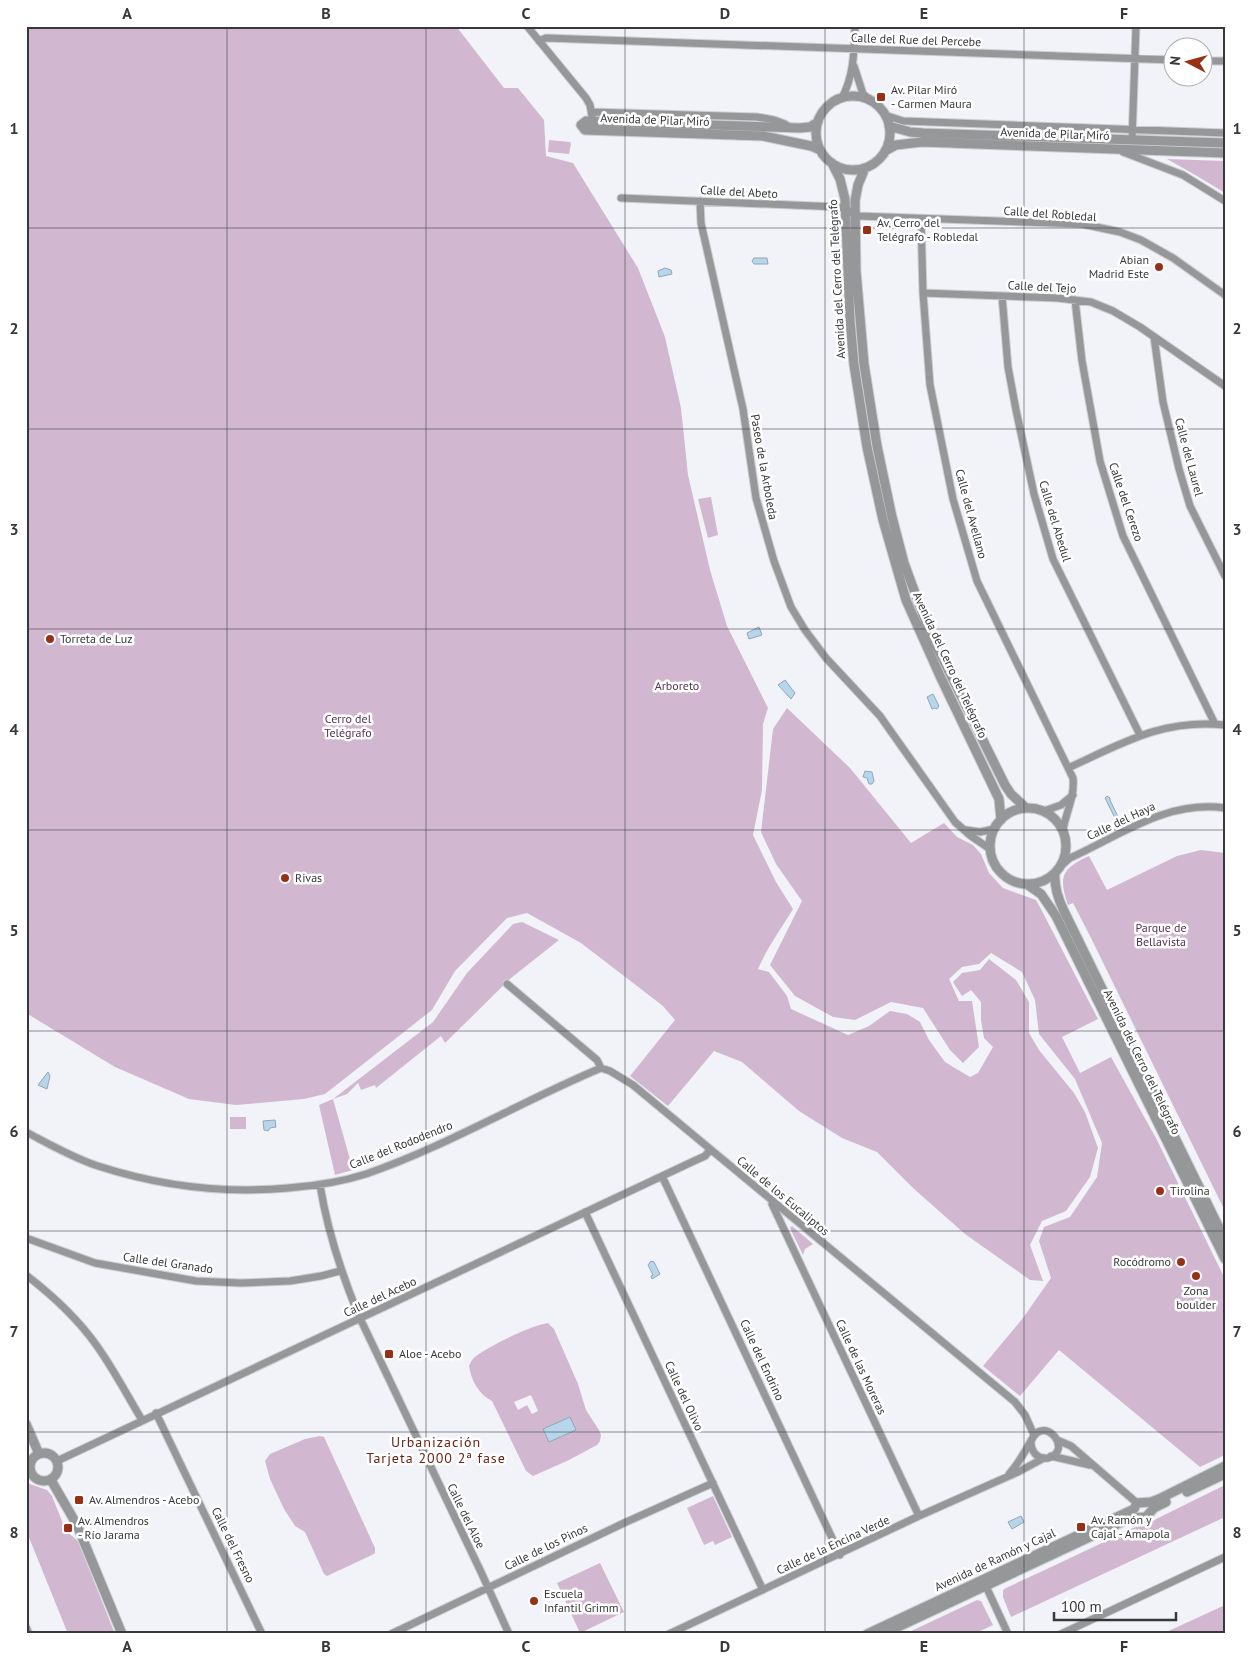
<svg xmlns="http://www.w3.org/2000/svg" width="1251" height="1660" font-family="'PT Sans',sans-serif">
<style>
.green{fill:#d1b8d0;fill-rule:evenodd}
.water{fill:#b7d6eb;stroke:#91a7b6}
.lines{fill:none;stroke-linecap:round;stroke-linejoin:round}
.minor-casing{stroke:#cdced3;stroke-width:9}
.tertiary-casing{stroke:#cdced3;stroke-width:11}
.minor{stroke:#959799;stroke-width:7}
.tertiary{stroke:#959799;stroke-width:9}
.grid{fill:none;stroke:#38383a;stroke-width:1;stroke-opacity:0.55}
.poi-dot{fill:#983015;stroke:#fff;stroke-width:2}
.labels{text-anchor:middle;stroke-width:5;stroke-linejoin:round;paint-order:stroke}
.street-label{font-size:12px;fill:#38383a;stroke:#fff}
.poi-label{font-size:12px;fill:#38383a;stroke:#fff;text-anchor:start}
.park-label{font-size:12px;fill:#553255;stroke:#fff}
.neighbourhood-label{font-size:14px;letter-spacing:1px;fill:#672413;stroke:#fff}
.neatline{fill:none;stroke:#38383a;stroke-width:2}
.grid-label{font-size:16px;text-anchor:middle;font-weight:bold;fill:#38383a}
</style>
<rect width="100%" height="100%" fill="#f2f3f9"/>
<path class="green" d="M26 26H456L504 88H518L544 120 546 156 573 163 638 268 665 337 681 408 688 475 710 570 727 626 768 708 763 724 762 790 753 835 776 882 793 909C781 929 767 948 758 969L769 972 787 996 791 1009 848 1035 869 1026 890 1011 907 1014 920 1022 929 1040 945 1062 970 1077 978 1073 993 1047 984 1038 981 1020V1002L971 990 962 996 953 982 962 973 980 970 989 959 1016 980 1029 1002V1033L1039 1050 1074 1093 1085 1112 1098 1148 1090 1177 1066 1211 1042 1221 1030 1245 1043 1281 1030 1280 965 1234 913 1188 877 1152 842 1138 799 1111 742 1062 714 1051 668 1106 630 1076 675 1020 663 1006 581 943 527 913 507 918 455 971 432 1010 325 1094 304 1099 236 1105 189 1099 115 1067 26 1013Z
M549 140 570 142 571 144 569 154 548 152Z
M1167 159 1225 161V193L1197 176Z
M711 497 718 535 708 538 698 499Z
M787 708 850 768 911 843 944 823 957 837 973 845 981 854 989 873 1003 888 1036 900 1041 909 1098 1019 1062 1037 1080 1073 1111 1057 1157 1140 1225 1279V1455L1200 1467 1059 1350 1020 1396 983 1366 1023 1318 1051 1278 1039 1241 1044 1227 1070 1217 1097 1177 1102 1143 1075 1079 1039 1034 1035 1000 1022 972 991 953 979 964 962 967 949 979 959 1001H972L979 1047 963 1063 950 1050 923 1008 891 1002 855 1020 833 1017 795 996 770 965 802 901 776 864 761 832 773 729Z
M1201 850 1225 853V1211L1090 936 1073 903 1068 905C1058 877 1062 868 1089 856L1107 890 1177 856Z
M522 922 559 940 511 978 445 1043 441 1036 376 1088 375 1085 361 1090 358 1083 347 1094 333 1099 353 1170 335 1175 319 1105 333 1099 433 1022 467 973 513 924Z
M230 1117H246V1129H230Z
M792 1226 813 1244 805 1249 803 1255 790 1228Z
M548 1323 554 1329 578 1384 586 1410 599 1430 601 1435 600 1441 597 1445 569 1460 533 1476 526 1471 492 1401C479 1395 471 1380 469 1366 471 1362 472 1359 476 1356 489 1346 532 1325 548 1323ZM531 1395 538 1411 532 1414 527 1405 518 1410 514 1402Z
M320 1436 324 1437 375 1548V1553L372 1555 327 1576 324 1574 305 1532 295 1526 284 1509 270 1479 265 1461 270 1454 305 1439Z
M27 1483 47 1490 52 1496 66 1531 78 1541 115 1634H68L26 1530Z
M1225 1485V1517L1011 1617 1003 1597V1590L1006 1588C1047 1569 1088 1550 1128 1530 1138 1525 1148 1526 1156 1519Z
M713 1496 732 1537 715 1545 713 1541 704 1545 687 1508Z
M600 1563 624 1612 580 1633 557 1583Z
M977 1600 981 1601 993 1625 974 1634H905Z
M1225 1605V1634H1162Z"/>
<path class="water" d="M754 258H767L768 264H754L752 261Z
M665 268 671 270 672 274 659 277 658 271Z
M759 627 762 635 749 639 747 633Z
M785 680 795 693 791 699 778 685Z
M933 694 939 706 937 709 935 708 932 709 927 697Z
M865 771 872 772 874 781 872 784H869L867 778 863 777Z
M1107 796 1110 798V800L1119 819 1116 820 1105 798Z
M48 1072 50 1076 47 1089 38 1085Z
M275 1120 276 1127 270 1128 268 1131 264 1130 263 1121Z
M651 1261 654 1262 660 1274 652 1279 651 1276 653 1275 648 1265Z
M570 1417 576 1430 549 1442 543 1429Z
M1021 1516 1024 1522 1012 1529 1008 1522Z"/>
<g class="lines">
<g class="minor-casing">
<path id="minor" d="M527 26 586 98 590 105 592 116
M539 41 546 38 1174 60
M1204 61H1225
M854 66 863 94 870 100
M842 98C854 75 854 52 855 26
M592 112 757 117C770 119 780 120 791 128
M885 115 903 121 1225 133
M1132 140 1136 26
M1123 152 1183 175 1225 201
M621 198 839 207 844 208 858 216 1082 224 1120 232 1141 240 1173 258 1225 295
M700 201 701 223 743 409 756 498 774 561 791 607 805 630 826 658 880 716 955 822 971 836 990 849
M921 219 923 293 930 385 953 499 977 581 1073 778C1075 797 1066 812 1063 830
M923 293 1057 298 1091 302 1113 311 1140 327 1225 386
M1002 296 1008 367 1016 410 1034 494 1053 559 1140 735
M1075 300 1082 361 1100 461 1123 536 1215 724
M1154 337 1163 402 1179 469 1190 506 1225 576
M1068 768C1121 744 1163 718 1225 725
M1044 811 1061 805 1073 795
M966 830 980 832 994 829
M1061 866 1070 858C1121 835 1167 800 1225 808
M507 984 597 1060 601 1068
M601 1068 610 1071 633 1085 1015 1402 1025 1415 1034 1435
M26 1132C49 1144 73 1158 98 1166 160 1186 223 1194 288 1188 314 1186 341 1182 366 1174 447 1146 522 1101 601 1068
M662 1176 840 1555
M320 1185C327 1229 341 1272 358 1314L481 1572 509 1634
M772 1204 919 1516
M585 1212 763 1590
M26 1238 95 1263 196 1281 241 1283 290 1281 321 1276 340 1271
M26 1275C52 1295 78 1319 97 1346 114 1370 127 1395 142 1420
M156 1413 262 1634
M1057 1440 1071 1446 1137 1503
M1051 1456 1090 1465
M57 1461 694 1161 705 1156 710 1150
M1009 1474C1019 1463 1025 1452 1032 1439 1045 1414 1074 1451 1048 1458 1037 1460 1031 1451 1031 1442
M984 1582 1008 1634
M26 1627 29 1634
M391 1634 624 1523 713 1483
M669 1634 919 1516 1018 1472 1044 1458
M1061 1634 1225 1557"/>
</g>
<g class="tertiary-casing">
<path id="tertiary" d="M816 133a37 37 0 1 1 74 0a37 37 0 1 1-74 0Z
M818 122 810 127 800 128 586 121 581 125 585 130 763 136 811 146 820 150
M889 126 910 132 923 133 1225 143
M885 151 896 145 922 142 1225 153
M832 163 840 179 845 199 850 321 854 365 867 447 883 520 906 600 940 676 999 799 1001 820
M865 168 858 185 855 201 856 271 864 364 877 446 892 517 904 563 929 631 1005 785 1011 794 1026 808
M990 846a38 38 0 1 1 76 0a38 38 0 1 1-76 0Z
M1055 873C1054 887 1058 899 1064 911L1225 1240
M1028 885 1041 894 1056 916 1225 1259
M26 1424 39 1454
M30 1467a14 14 0 1 1 28 0a14 14 0 1 1-28 0Z
M51 1480 77 1525 122 1634
M1187 1492 1225 1474
M867 1634 1134 1509 1137 1503 1151 1502 1159 1499 1225 1466
M883 1634 1124 1521 1132 1518 1146 1517 1154 1508 1166 1502"/>
</g>
<use href="#minor" class="minor"/>
<use href="#tertiary" class="tertiary"/>
</g>
<path class="grid" d="M227 26V1634M426 26V1634M625 26V1634M825 26V1634M1024 26V1634M26 228H1225M26 429H1225M26 629H1225M26 830H1225M26 1031H1225M26 1231H1225M26 1432H1225"/>
<g class="poi-dot">
<rect x="876" y="92" width="10" height="10" rx="2.5"/>
<rect x="862" y="225" width="10" height="10" rx="2.5"/>
<circle cx="1159" cy="267" r="5"/>
<circle cx="50" cy="639" r="5"/>
<circle cx="285" cy="878" r="5"/>
<circle cx="1160" cy="1191" r="5"/>
<circle cx="1181" cy="1262" r="5"/>
<circle cx="1196" cy="1276" r="5"/>
<rect x="384" y="1349" width="10" height="10" rx="2.5"/>
<rect x="74" y="1495" width="10" height="10" rx="2.5"/>
<rect x="1076" y="1522" width="10" height="10" rx="2.5"/>
<rect x="63" y="1523" width="10" height="10" rx="2.5"/>
<circle cx="534" cy="1601" r="5"/>
</g>
<g class="labels">
<g class="street-label">
<text transform="translate(916 40) rotate(2)" y="4">Calle del Rue del Percebe</text>
<text transform="translate(655 120) rotate(2)" y="4">Avenida de Pilar Miró</text>
<text transform="translate(1055 134) rotate(2)" y="4">Avenida de Pilar Miró</text>
<text transform="translate(739 192) rotate(3)" y="4">Calle del Abeto</text>
<text transform="translate(1050 214) rotate(4)" y="4">Calle del Robledal</text>
<text transform="translate(837 279) rotate(-93)" y="4">Avenida del Cerro del Telégrafo</text>
<text transform="translate(1042 287) rotate(3)" y="4">Calle del Tejo</text>
<text transform="translate(1189 457) rotate(75)" y="4">Calle del Laurel</text>
<text transform="translate(764 467) rotate(80)" y="4">Paseo de la Arboleda</text>
<text transform="translate(1126 502) rotate(71)" y="4">Calle del Cerezo</text>
<text transform="translate(971 514) rotate(75)" y="4">Calle del Avellano</text>
<text transform="translate(1055 521) rotate(73)" y="4">Calle del Abedul</text>
<text transform="translate(950 665) rotate(65)" y="4">Avenida del Cerro del Telégrafo</text>
<text transform="translate(1121 821) rotate(-25)" y="4">Calle del Haya</text>
<text transform="translate(1142 1062) rotate(64)" y="4">Avenida del Cerro del Telégrafo</text>
<text transform="translate(401 1145) rotate(-22)" y="4">Calle del Rododendro</text>
<text transform="translate(783 1196) rotate(40)" y="4">Calle de los Eucaliptos</text>
<text transform="translate(168 1263) rotate(8)" y="4">Calle del Granado</text>
<text transform="translate(380 1297) rotate(-25)" y="4">Calle del Acebo</text>
<text transform="translate(762 1360) rotate(65)" y="4">Calle del Endrino</text>
<text transform="translate(861 1367) rotate(65)" y="4">Calle de las Moreras</text>
<text transform="translate(684 1396) rotate(65)" y="4">Calle del Olivo</text>
<text transform="translate(466 1516) rotate(64)" y="4">Calle del Aloe</text>
<text transform="translate(233 1545) rotate(64)" y="4">Calle del Fresno</text>
<text transform="translate(833 1545) rotate(-25)" y="4">Calle de la Encina Verde</text>
<text transform="translate(546 1547) rotate(-26)" y="4">Calle de los Pinos</text>
<text transform="translate(995 1560) rotate(-25)" y="4">Avenida de Ramón y Cajal</text>
</g>
<g class="poi-label">
<text x="891" y="94">Av. Pilar Miró<tspan x="891" dy="14">- Carmen Maura</tspan></text>
<text x="877" y="227">Av. Cerro del<tspan x="877" dy="14">Telégrafo - Robledal</tspan></text>
<text x="1149" y="264" text-anchor="end">Abian<tspan x="1149" dy="14">Madrid Este</tspan></text>
<text x="60" y="643">Torreta de Luz</text>
<text x="295" y="882">Rivas</text>
<text x="1170" y="1195">Tirolina</text>
<text x="1171" y="1266" text-anchor="end">Rocódromo</text>
<text x="1196" y="1295" text-anchor="middle">Zona<tspan x="1196" dy="14">boulder</tspan></text>
<text x="399" y="1358">Aloe - Acebo</text>
<text x="89" y="1504">Av. Almendros - Acebo</text>
<text x="1091" y="1524">Av. Ramón y<tspan x="1091" dy="14">Cajal - Amapola</tspan></text>
<text x="78" y="1525">Av. Almendros<tspan x="78" dy="14">- Río Jarama</tspan></text>
<text x="544" y="1598">Escuela<tspan x="544" dy="14">Infantil Grimm</tspan></text>
</g>
<g class="park-label">
<text x="677" y="690">Arboreto</text>
<text x="348" y="723">Cerro del<tspan x="348" dy="14">Telégrafo</tspan></text>
<text x="1161" y="932">Parque de<tspan x="1161" dy="14">Bellavista</tspan></text>
</g>
<g class="neighbourhood-label">
<text x="436" y="1447">Urbanización<tspan x="436" dy="16">Tarjeta 2000 2ª fase</tspan></text>
</g>
</g>
<rect width="1251" height="1660" fill="none" stroke="#ffffff" stroke-width="55"/>
<g transform="translate(1188 62) rotate(276)"><circle r="24" fill="#ffffff" stroke="#afafb0"/>
<path d="M0-4L9 19L0 12L-9 19Z" fill="#983015"/>
<text y="-8" font-size="14" font-weight="bold" text-anchor="middle" fill="#38383a">N</text>
</g>
<path d="M1054 1612v8h122v-8" fill="none" stroke="#38383a" stroke-width="2.5"/>
<text x="1061" y="1612" font-size="15" fill="#38383a" stroke="#ffffff" stroke-width="4" paint-order="stroke">100 m</text>
<rect x="28" y="28" width="1196" height="1604" class="neatline"/>
<g class="grid-label">
<text x="127" y="19">A</text>
<text x="326" y="19">B</text>
<text x="526" y="19">C</text>
<text x="725" y="19">D</text>
<text x="924" y="19">E</text>
<text x="1124" y="19">F</text>
<text x="14" y="134">1</text>
<text x="1237" y="134">1</text>
<text x="14" y="334">2</text>
<text x="1237" y="334">2</text>
<text x="14" y="535">3</text>
<text x="1237" y="535">3</text>
<text x="14" y="735">4</text>
<text x="1237" y="735">4</text>
<text x="14" y="936">5</text>
<text x="1237" y="936">5</text>
<text x="14" y="1137">6</text>
<text x="1237" y="1137">6</text>
<text x="14" y="1337">7</text>
<text x="1237" y="1337">7</text>
<text x="14" y="1538">8</text>
<text x="1237" y="1538">8</text>
<text x="127" y="1652">A</text>
<text x="326" y="1652">B</text>
<text x="526" y="1652">C</text>
<text x="725" y="1652">D</text>
<text x="924" y="1652">E</text>
<text x="1124" y="1652">F</text>
</g>
</svg>
